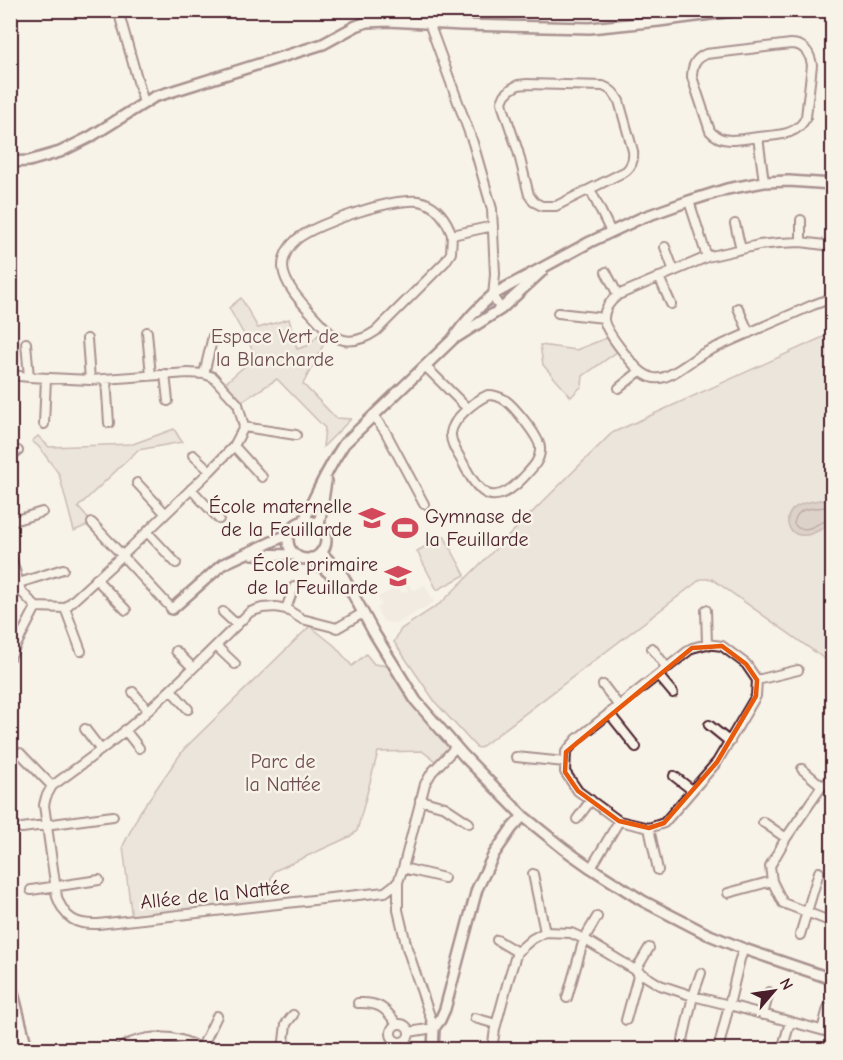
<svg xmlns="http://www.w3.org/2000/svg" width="843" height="1060" font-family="'Comic Neue',sans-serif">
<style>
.built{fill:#eae3da}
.green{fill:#ded4cc;stroke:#947a7c;stroke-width:1.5}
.water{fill:#bcaaa7;stroke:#8e7275;stroke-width:1.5}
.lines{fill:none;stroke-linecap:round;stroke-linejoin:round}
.shore{stroke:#78575d;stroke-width:1.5}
.minor-casing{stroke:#4a1f2b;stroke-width:12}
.tertiary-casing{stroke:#4a1f2b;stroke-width:14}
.secondary-casing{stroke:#4a1f2b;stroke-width:15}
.minor{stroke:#f7f3e8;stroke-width:8}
.tertiary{stroke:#f7f3e8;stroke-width:9}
.secondary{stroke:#f7f3e8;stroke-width:10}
.marked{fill:none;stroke:#e8590c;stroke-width:4.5;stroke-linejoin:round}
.labels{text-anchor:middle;stroke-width:5;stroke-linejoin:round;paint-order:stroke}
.park-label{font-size:20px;fill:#6f4c53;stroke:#f7f3e8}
.poi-label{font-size:20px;fill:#4a1f2b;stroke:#f7f3e8;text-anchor:end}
.street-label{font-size:20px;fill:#4a1f2b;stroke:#f7f3e8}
</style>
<rect width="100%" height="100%" fill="#f7f3e8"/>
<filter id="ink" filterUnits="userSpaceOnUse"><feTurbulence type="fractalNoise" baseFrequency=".0167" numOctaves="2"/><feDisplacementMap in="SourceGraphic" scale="12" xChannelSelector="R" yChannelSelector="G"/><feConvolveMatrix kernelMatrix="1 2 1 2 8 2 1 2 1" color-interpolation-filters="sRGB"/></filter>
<g filter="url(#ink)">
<path class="built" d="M395 582 402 593 408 590 406 586 409 585 413 591 425 585 434 602 398 623 384 622 378 612 377 608 382 605 378 597 390 591 387 586Z"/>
<path class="green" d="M241 298 258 328 289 319 297 349 307 346 322 331 328 336 303 384 336 418 351 419 323 447 325 428 277 379 238 404 222 386 256 356 229 308Z
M832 333V664L712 579H701L480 748 476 747 436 703 394 642 401 629 441 603 612 433Z
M612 336 621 349 583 376 582 386 571 397 543 365 540 345 576 350Z
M174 429 182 442 138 450 78 507 92 523 74 531 59 474 39 447 32 441 38 436 49 447 133 444Z
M444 536 465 575 437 590 417 551Z
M310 626 335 646 352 666 366 654 374 664 395 667 456 747 439 764 422 751 378 752 357 831 349 837 274 871 260 906 132 920 123 846 140 812 184 749Z"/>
<path class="water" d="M819 500 827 501 832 500V524L831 526C820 527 813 537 800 535 788 533 784 520 792 510 799 503 810 502 819 500Z"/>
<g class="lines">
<path class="shore" d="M832 506C817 510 797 503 794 524L798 528C813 532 818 520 832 520"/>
<g class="minor-casing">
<path id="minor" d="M118 10 144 103
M425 23 426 10
M429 23 473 143 492 209 495 274 493 297 501 309
M758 137C741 139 722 145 710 131L692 77C692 66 695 59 706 54L791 44C804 44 810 53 812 65L806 117C798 136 776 135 758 137L764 182
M590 189 626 171C632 166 634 160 633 151L619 101C615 93 611 89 603 86L527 84 518 85 511 89 505 95 502 102 504 110 518 151 529 195 534 202 542 206H556L590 189 611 232
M689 201 707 257
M735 224 741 249
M452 235C447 221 439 207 423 202 399 195 317 223 297 239 289 246 283 256 283 267 284 288 310 311 324 327 340 345 357 344 376 331L445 262 451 253 452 235 493 226
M801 242V220
M832 246 801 242 779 243 759 245 707 257 618 295C611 300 604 309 604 318 603 329 634 367 643 373 649 377 653 379 660 378 674 376 691 360 704 353 740 336 777 321 813 305L832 298
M665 247 674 271
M606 272 618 295
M659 277 671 304
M738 308 749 333
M558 313 604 318
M147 332 151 376
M87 339 90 380
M26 343 29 377
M425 366 467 408
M165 374 168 401
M204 374 213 336
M10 375 29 377 90 380 188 373 204 374 213 377 238 404 244 427 234 446 210 471 123 555 65 608 36 607 21 591 10 553
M106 379 109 423
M619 388 640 371
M488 395C494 395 500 397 505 400 514 406 540 438 540 448 541 461 531 469 523 478 493 509 479 495 463 463 458 454 450 443 451 433 453 418 475 401 488 395Z
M373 415 385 431 424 504
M44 424 46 378
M244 427 296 435
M234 446 262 477
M10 455 18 451
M193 455 210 471
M137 483 165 513
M191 489 219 519
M10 522 42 512
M92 523 172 609
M147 532 176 563
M96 579 126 610
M19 583 63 569
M10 594 21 591
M65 608 81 651
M286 609 294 587
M706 610 707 644
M223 612 237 625
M363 613 337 628 302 619 286 609 276 607 262 608 250 612C209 652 170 693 126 730 102 750 77 768 52 786L46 797 44 805 57 897C65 919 76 925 98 924L385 892 398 882 403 868 425 784 432 772 456 747
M216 646 235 664
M652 648 667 668
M176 651 193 668
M10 657 36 607
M658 675 673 693
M757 680 798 670
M603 685 619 706
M171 690 188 709
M133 692 148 710
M609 713 636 747
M709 725 730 742
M85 729 101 750
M125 730 139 748
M20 753 52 786
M516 757 565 762
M802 769 822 786
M674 776 692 790
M832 780 822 786 786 838 770 866 772 881 783 903 832 922
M420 800 445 807 469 823
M577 819 591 800
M763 822 786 838
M22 828 113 816
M649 828 658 870
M403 868 444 878
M591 868 619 821 649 828 664 823 717 762 756 696 757 680 746 664 722 646 707 644 692 648 577 739 566 752 565 772 578 791 619 821
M533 874 545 932
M398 882V910L407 948 434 1028 409 1032
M31 890 99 880
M728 893 772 881
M800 935 819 872
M497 940 517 952
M636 970 649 948
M828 977 832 958
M567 998 584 939 597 917
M358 1003C379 1002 385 1008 397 1024
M763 1015 769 992
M475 1018 496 1024
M626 1020 639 972
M391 1033a9 9 0 1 1 18 0a9 9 0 1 1-18 0Z
M822 1030 828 1008
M683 1040 693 996 701 973
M201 1049 217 1016
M117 1050C135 1038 160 1034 181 1040 188 1042 196 1046 203 1050
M160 1050 161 1037
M283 1050 286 1024 293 1015
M492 1050 495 1029 508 981 517 952 532 939 545 932 571 933 584 939 660 985 693 996 729 1005 740 959 744 949
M718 1050 729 1005 832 1033
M782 1050 790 1022"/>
</g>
<g class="tertiary-casing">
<path id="tertiary" d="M10 162 29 161 60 152 90 137 154 97 323 44 356 26 367 22 388 21 462 25 590 28 659 21 741 10
M457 337 501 309 542 271
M304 521C315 495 328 468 344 444L452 340C464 323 478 307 494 294L590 242 641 218 689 201 727 189 764 182 789 181 832 184
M288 540a19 19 0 1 1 38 0a19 19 0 1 1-38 0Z
M319 526 326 481
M321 552 343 576 374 633 416 701 464 756 523 816 564 849 591 868 643 901 707 934 744 949 832 979
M252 554 295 555
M311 558 346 587
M172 609 223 564 289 534
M433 1050 434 1028 440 1020 445 1009 477 889 494 854 512 828 523 816"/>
</g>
<g class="secondary-casing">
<path id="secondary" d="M10 983 27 1050"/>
</g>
<use href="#minor" class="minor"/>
<use href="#tertiary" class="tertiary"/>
<use href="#secondary" class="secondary"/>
</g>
</g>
<path d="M0 0H843V1060H0ZM722 646 746 664 757 680 756 696 717 762 664 823 649 828 619 821 578 791 565 772 566 752 692 648Z" fill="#f7f3e8" fill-opacity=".55" fill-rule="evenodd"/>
<path class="marked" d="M722 646 746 664 757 680 756 696 717 762 664 823 649 828 619 821 578 791 565 772 566 752 692 648Z"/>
<defs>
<g id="school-bare" transform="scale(2.07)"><path d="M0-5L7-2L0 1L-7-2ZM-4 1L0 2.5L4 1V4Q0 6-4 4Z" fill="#d1495b" stroke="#f7f3e8" stroke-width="2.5" paint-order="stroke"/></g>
<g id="stadium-bare" transform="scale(2.07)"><path d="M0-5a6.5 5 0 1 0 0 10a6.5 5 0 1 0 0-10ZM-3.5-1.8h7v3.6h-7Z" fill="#d1495b" stroke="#f7f3e8" stroke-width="2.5" paint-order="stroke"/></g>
</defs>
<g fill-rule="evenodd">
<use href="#school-bare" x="372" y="518"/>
<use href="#stadium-bare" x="405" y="528"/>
<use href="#school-bare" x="398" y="576"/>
</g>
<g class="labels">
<g class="park-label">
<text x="275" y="343">Espace Vert de<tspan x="275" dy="23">la Blancharde</tspan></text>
<text x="283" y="768">Parc de<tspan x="283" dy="23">la Nattée</tspan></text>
</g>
<g class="poi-label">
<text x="352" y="513">École maternelle<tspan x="352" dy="23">de la Feuillarde</tspan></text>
<text x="425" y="523" text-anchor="start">Gymnase de<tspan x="425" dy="23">la Feuillarde</tspan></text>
<text x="378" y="571">École primaire<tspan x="378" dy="23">de la Feuillarde</tspan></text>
</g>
<g class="street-label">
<text transform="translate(215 894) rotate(-6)" y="7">Allée de la Nattée</text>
</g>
</g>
<rect width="843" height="1060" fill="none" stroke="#f7f3e8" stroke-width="36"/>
<rect x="18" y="18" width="807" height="1024" fill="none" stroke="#4a1f2b" stroke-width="2" filter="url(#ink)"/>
<g transform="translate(774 991) rotate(61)" stroke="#f7f3e8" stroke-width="4.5" paint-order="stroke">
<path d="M0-4.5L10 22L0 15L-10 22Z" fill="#4a1f2b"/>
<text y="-9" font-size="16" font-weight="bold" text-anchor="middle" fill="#4a1f2b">N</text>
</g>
</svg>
